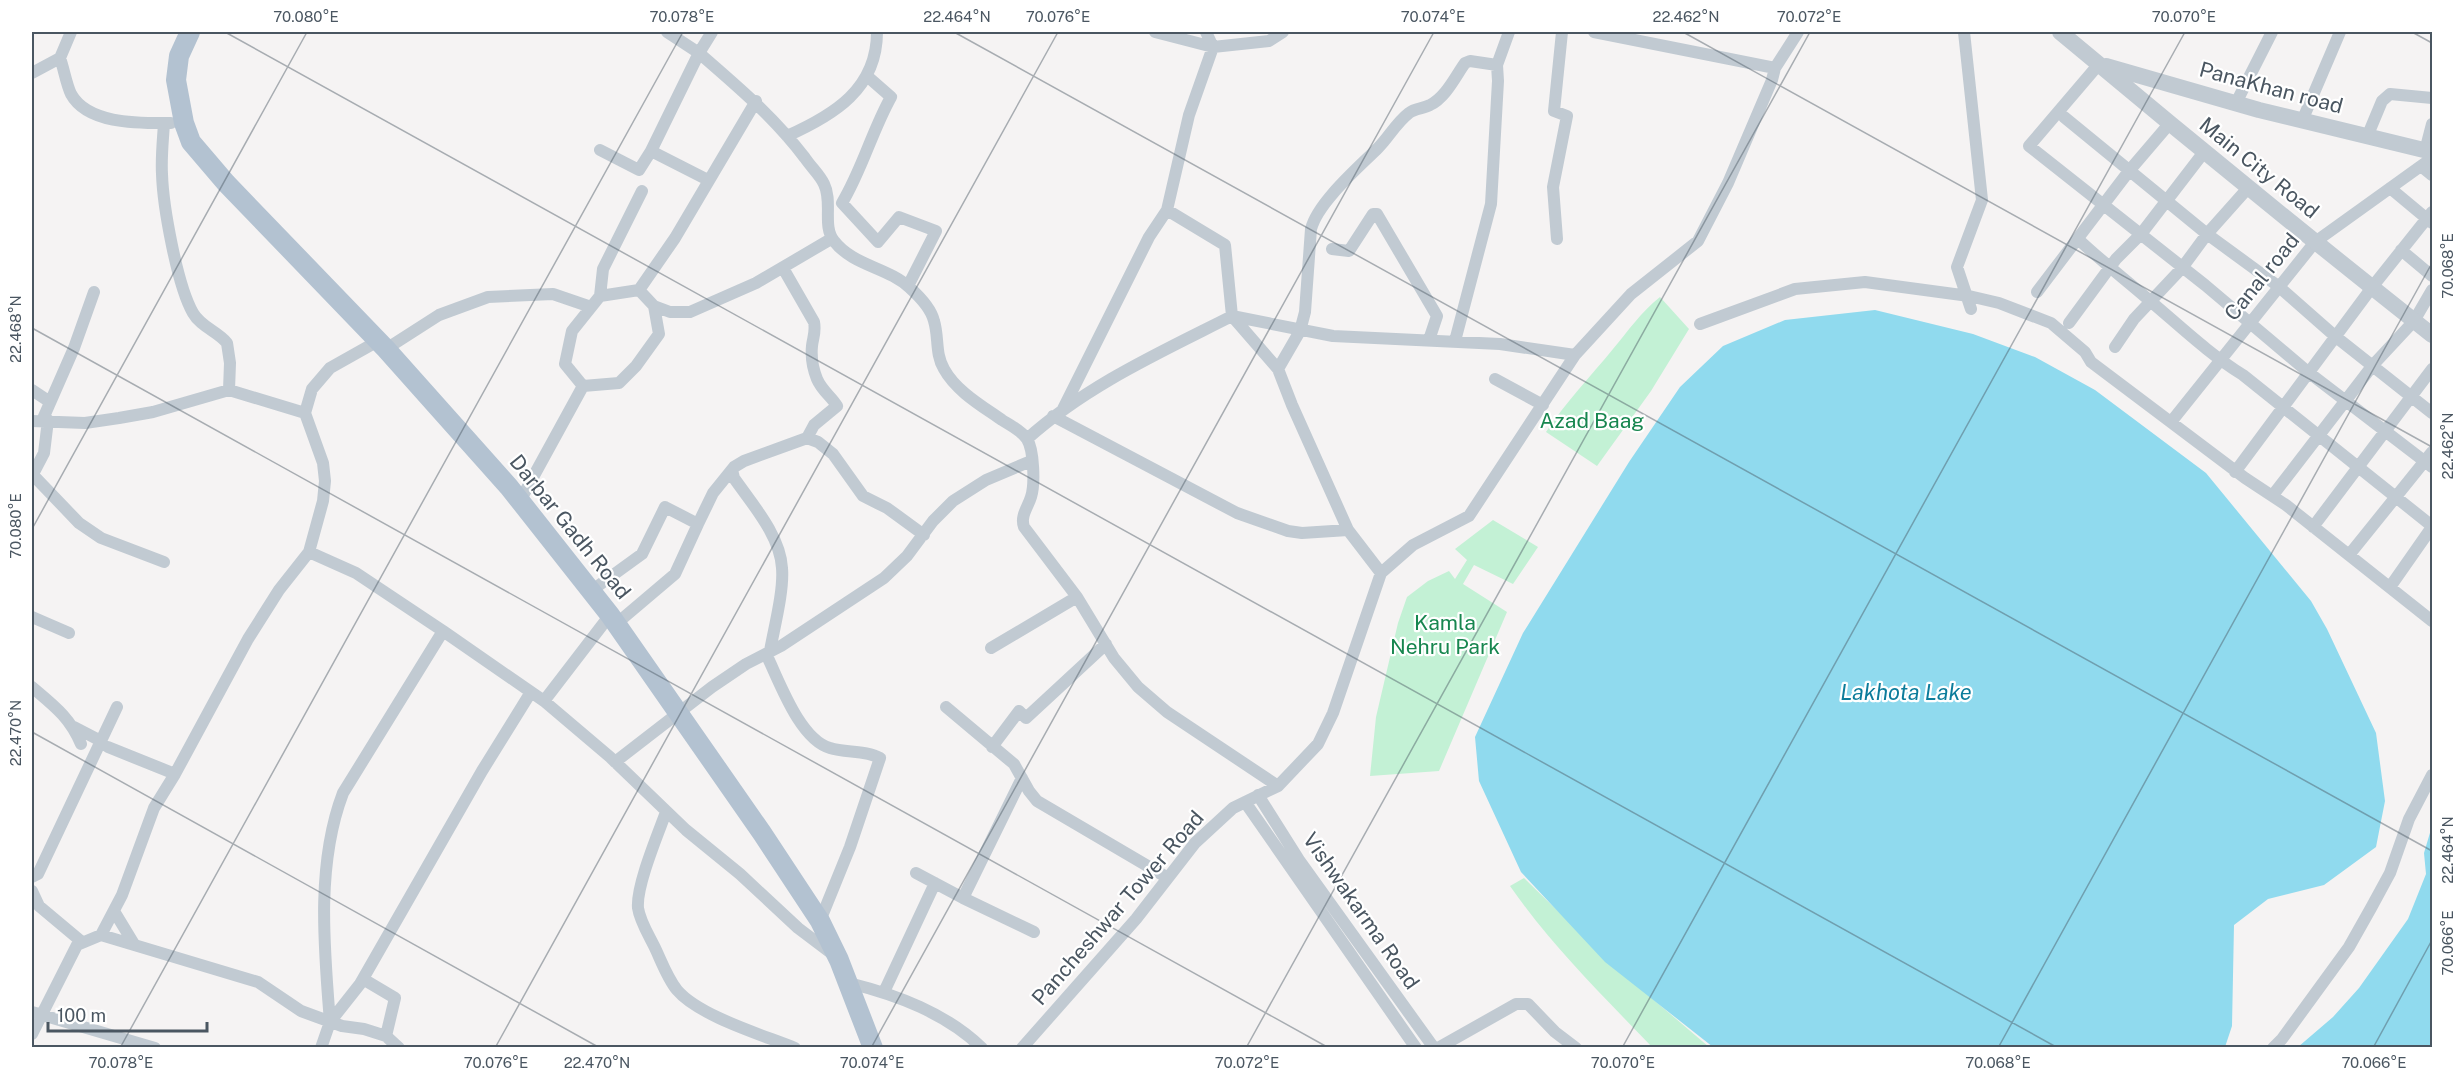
<svg xmlns="http://www.w3.org/2000/svg" width="2464" height="1079" font-family="'Public Sans',sans-serif">
<style>
.green{fill:#c3f1d5}
.water{fill:#90daee}
.lines{fill:none;stroke-linecap:round;stroke-linejoin:round}
.minor{stroke:#c1cad2;stroke-width:12}
.tertiary{stroke:#c1cad2;stroke-width:16}
.primary{stroke:#b3c2d1;stroke-width:20}
.ticks{fill:none;stroke:#4a5661;stroke-width:1.5;stroke-opacity:0.45}
.labels{text-anchor:middle;stroke-width:4.5;stroke-linejoin:round;paint-order:stroke}
.street-label{font-size:21px;fill:#4a5661;stroke:#fff}
.park-label{font-size:21px;fill:#17864f;stroke:#fff}
.water-label{font-size:22px;font-style:italic;fill:#0c7c9b;stroke:#fff}
.neatline{fill:none;stroke:#4a5661;stroke-width:2}
.ticks-label{font-size:15px;text-anchor:middle;fill:#4a5661}
</style>
<rect width="100%" height="100%" fill="#f5f3f3"/>
<path class="green" d="M1660 297 1689 329 1651 391 1597 466 1546 432C1566 402 1590 377 1613 349 1628 331 1641 312 1660 297Z
M1493 520 1538 547 1513 584 1474 565 1463 584 1507 612 1439 771 1370 776 1376 717 1398 623 1407 597 1428 581 1449 571 1455 579 1467 560 1455 549Z
M1524 878 1614 966 1709 1047H1652C1602 995 1551 945 1510 886Z"/>
<path class="water" d="M1875 310 1973 334 2035 357 2095 390 2206 473 2311 601 2327 629 2376 733 2385 801 2376 847 2324 885 2268 899 2234 925 2232 1026 2225 1047H1713L1605 962 1521 872 1479 781 1475 737 1523 633 1629 462 1680 387 1723 346 1785 320Z
M2432 826V1047H2298L2333 1017 2359 988 2408 919 2426 874 2424 853Z"/>
<g class="lines">
<path class="minor" d="M712 32 699 53C738 87 773 116 805 158 811 167 820 175 824 184 833 202 822 226 834 241 853 266 888 267 910 288 920 297 931 308 934 321 939 337 935 354 944 369 956 391 982 406 1002 420 1010 425 1022 431 1027 439 1034 450 1035 485 1031 497 1028 507 1020 516 1024 527L1077 597 1114 658 1138 687 1167 712 1278 786
M1155 32 1213 47 1269 41 1283 32
M1594 32 1775 68
M1964 32 1982 200 1957 267 1971 309
M60 58C64 69 66 83 71 94 88 125 141 123 171 123
M2099 64 2029 146 2205 285 2308 372 2432 467
M32 73 60 58 71 32
M867 76 891 97C872 131 862 170 842 203L878 242 899 217 936 231 908 286
M2236 103 2272 32
M2064 117 2207 234 2278 286 2336 337 2432 413
M2302 121 2340 32
M164 123C163 140 161 157 162 174 163 206 177 285 193 313 201 327 217 331 227 343L230 363 229 390
M787 136C834 115 877 89 877 32
M2367 137 2382 101 2390 94 2432 98
M600 150 639 170 651 151 708 180
M651 151 699 53 667 32
M2425 151 2432 124
M2421 166 2432 175
M2390 188 2432 223
M1167 210 1225 245 1232 316 1333 336 1500 344 1575 355
M1557 239 1553 187 1567 116 1554 111 1562 32
M2078 239C2101 261 2125 279 2149 300 2180 326 2209 354 2243 375L2432 526
M1332 249 1349 251 1373 214H1377L1437 316 1429 340
M2401 250 2432 276
M783 268 814 322C816 332 813 337 812 346 811 356 813 369 817 379 822 391 832 397 837 406L814 425 807 438
M2037 292 2129 171 2170 123
M600 296 603 269 642 191
M654 306 670 312H690L756 283 831 239
M2069 323 2116 259 2141 234 2204 152
M1700 324 1795 289 1865 282 1969 296 1999 303 2051 323 2085 352 2091 362 2245 478 2286 505 2432 621
M1455 341 1491 204 1498 81 1497 65 1509 32
M2115 347 2134 319 2182 268 2207 234 2248 188
M386 349 439 315 488 297 553 294 591 307
M1278 369 1300 331 1305 312 1311 229C1318 202 1359 167 1378 148 1389 137 1396 123 1409 113 1415 108 1423 109 1430 105 1446 97 1455 77 1465 63L1470 61 1497 65
M1495 379 1543 405
M583 386 565 364 572 331 600 296 639 290 675 238 756 101
M583 386 619 383 636 366 659 334 654 306 639 290
M32 390 50 402
M1063 409 1149 237 1167 210 1189 115 1213 47 1206 32
M1053 416 1237 513 1288 531 1302 533 1348 530
M32 421 85 423 119 418 153 412 229 390 305 413
M42 421 74 348 94 292
M2171 422 2315 242 2432 158
M1027 439C1087 385 1161 352 1232 316L1278 369 1292 405 1348 530 1381 573
M732 470 734 478C752 504 780 535 782 568 784 591 774 628 770 651
M2235 472 2373 286 2432 212
M32 474 79 523 101 538 164 562
M32 476 44 453 48 420
M2273 495 2373 365 2414 321 2432 290
M520 501 583 386
M698 524 713 493 734 467 744 461 807 438 818 442 833 454 863 496 887 508 924 535
M2313 527 2432 369
M309 552 356 573 443 631
M2349 555 2432 452
M2390 587 2432 527
M591 591 642 554 665 507 698 524 675 574 616 624
M32 617 69 633
M991 648 1077 597
M766 654C779 680 799 739 830 748 845 753 866 750 880 758L850 847 820 921
M32 687C53 705 70 717 81 744
M544 701 610 615
M946 707 1014 764 1029 791 1037 801 1168 878
M74 727 101 741
M108 747 175 774
M992 747 1019 711 1026 718 1106 644
M615 762 712 687 746 664 781 646 884 578 907 556 933 521 953 501 986 480 1031 461
M1258 795 1299 860 1434 1048
M1245 802 1416 1048
M666 812C658 834 636 886 638 908 640 922 650 937 656 950 662 963 668 979 677 990 699 1016 763 1035 795 1048
M916 873 963 898 1022 778
M32 877 38 874 117 707
M32 891 39 906 82 942
M963 898 1034 932
M114 911 134 944
M101 935 122 895 154 808 175 774 248 639 279 590 309 552 323 501 325 481 323 463 305 413 312 389 330 368 378 341
M363 979 395 998 386 1036
M849 983C897 995 946 1013 982 1048
M884 992 935 883
M32 1012 155 1048
M330 1022C324 947 316 864 343 793L443 631 544 701 610 757 686 830 740 874 798 928 835 956
M32 1034 77 945 101 935 258 982 301 1011 342 1026 364 1029 386 1036 399 1048
M321 1048 330 1022 360 984 482 771 531 692
M1022 1048 1136 919 1195 843 1233 808 1278 786 1318 744 1333 713 1381 573 1413 545 1469 516 1575 355 1631 294 1698 241 1728 183 1772 80 1775 68 1798 32
M1438 1048 1516 1004H1528L1555 1032 1576 1048
M2273 1048 2282 1039 2349 947 2371 908 2390 873 2409 819 2432 775"/>
<path class="tertiary" d="M2060 32C2183 135 2307 236 2432 335
M2106 66 2259 110 2432 152"/>
<path class="primary" d="M190 32 179 56 176 80 184 123 191 142 226 183 386 349 509 487 610 615 762 833 820 921 839 960 873 1048"/>
</g>
<path class="ticks" d="M225 32 2058 1048M954 32 2432 851M1683 32 2432 447M2412 32 2432 43M32 328 1329 1048M32 529 307 32M32 732 600 1048M120 1048 683 32M495 1048 1058 32M871 1048 1434 32M1246 1048 1810 32M1622 1048 2185 32M1998 1048 2432 263M2373 1048 2432 940"/>
<g class="labels">
<g class="street-label">
<text transform="translate(2271 88) rotate(15)" y="7">PanaKhan road</text>
<text transform="translate(2259 168) rotate(39)" y="7">Main City Road</text>
<text transform="translate(2262 277) rotate(-51)" y="7">Canal road</text>
<text transform="translate(570 527) rotate(51)" y="7">Darbar Gadh Road</text>
<text transform="translate(1118 908) rotate(-49)" y="7">Pancheshwar Tower Road</text>
<text transform="translate(1361 911) rotate(55)" y="7">Vishwakarma Road</text>
</g>
<g class="park-label">
<text x="1592" y="428">Azad Baag</text>
<text x="1445" y="630">Kamla<tspan x="1445" dy="24">Nehru Park</tspan></text>
</g>
<g class="water-label">
<text x="1906" y="700">Lakhota Lake</text>
</g>
</g>
<rect width="2464" height="1079" fill="none" stroke="#ffffff" stroke-width="66"/>
<path d="M48 1022v9h159v-9" fill="none" stroke="#4a5661" stroke-width="3"/>
<text x="57" y="1022" font-size="18" fill="#4a5661" stroke="#ffffff" stroke-width="4.5" paint-order="stroke">100 m</text>
<rect x="33" y="33" width="2398" height="1013" class="neatline"/>
<g class="ticks-label">
<text x="306" y="22">70.080°E</text>
<text x="682" y="22">70.078°E</text>
<text x="957" y="22">22.464°N</text>
<text x="1058" y="22">70.076°E</text>
<text x="1433" y="22">70.074°E</text>
<text x="1686" y="22">22.462°N</text>
<text x="1809" y="22">70.072°E</text>
<text x="2184" y="22">70.070°E</text>
<text transform="translate(2448 266) rotate(-90)" y="5">70.068°E</text>
<text transform="translate(16 329) rotate(-90)" y="5">22.468°N</text>
<text transform="translate(2448 446) rotate(-90)" y="5">22.462°N</text>
<text transform="translate(16 526) rotate(-90)" y="5">70.080°E</text>
<text transform="translate(16 733) rotate(-90)" y="5">22.470°N</text>
<text transform="translate(2448 850) rotate(-90)" y="5">22.464°N</text>
<text transform="translate(2448 943) rotate(-90)" y="5">70.066°E</text>
<text x="121" y="1068">70.078°E</text>
<text x="496" y="1068">70.076°E</text>
<text x="597" y="1068">22.470°N</text>
<text x="872" y="1068">70.074°E</text>
<text x="1247" y="1068">70.072°E</text>
<text x="1623" y="1068">70.070°E</text>
<text x="1998" y="1068">70.068°E</text>
<text x="2374" y="1068">70.066°E</text>
</g>
</svg>
